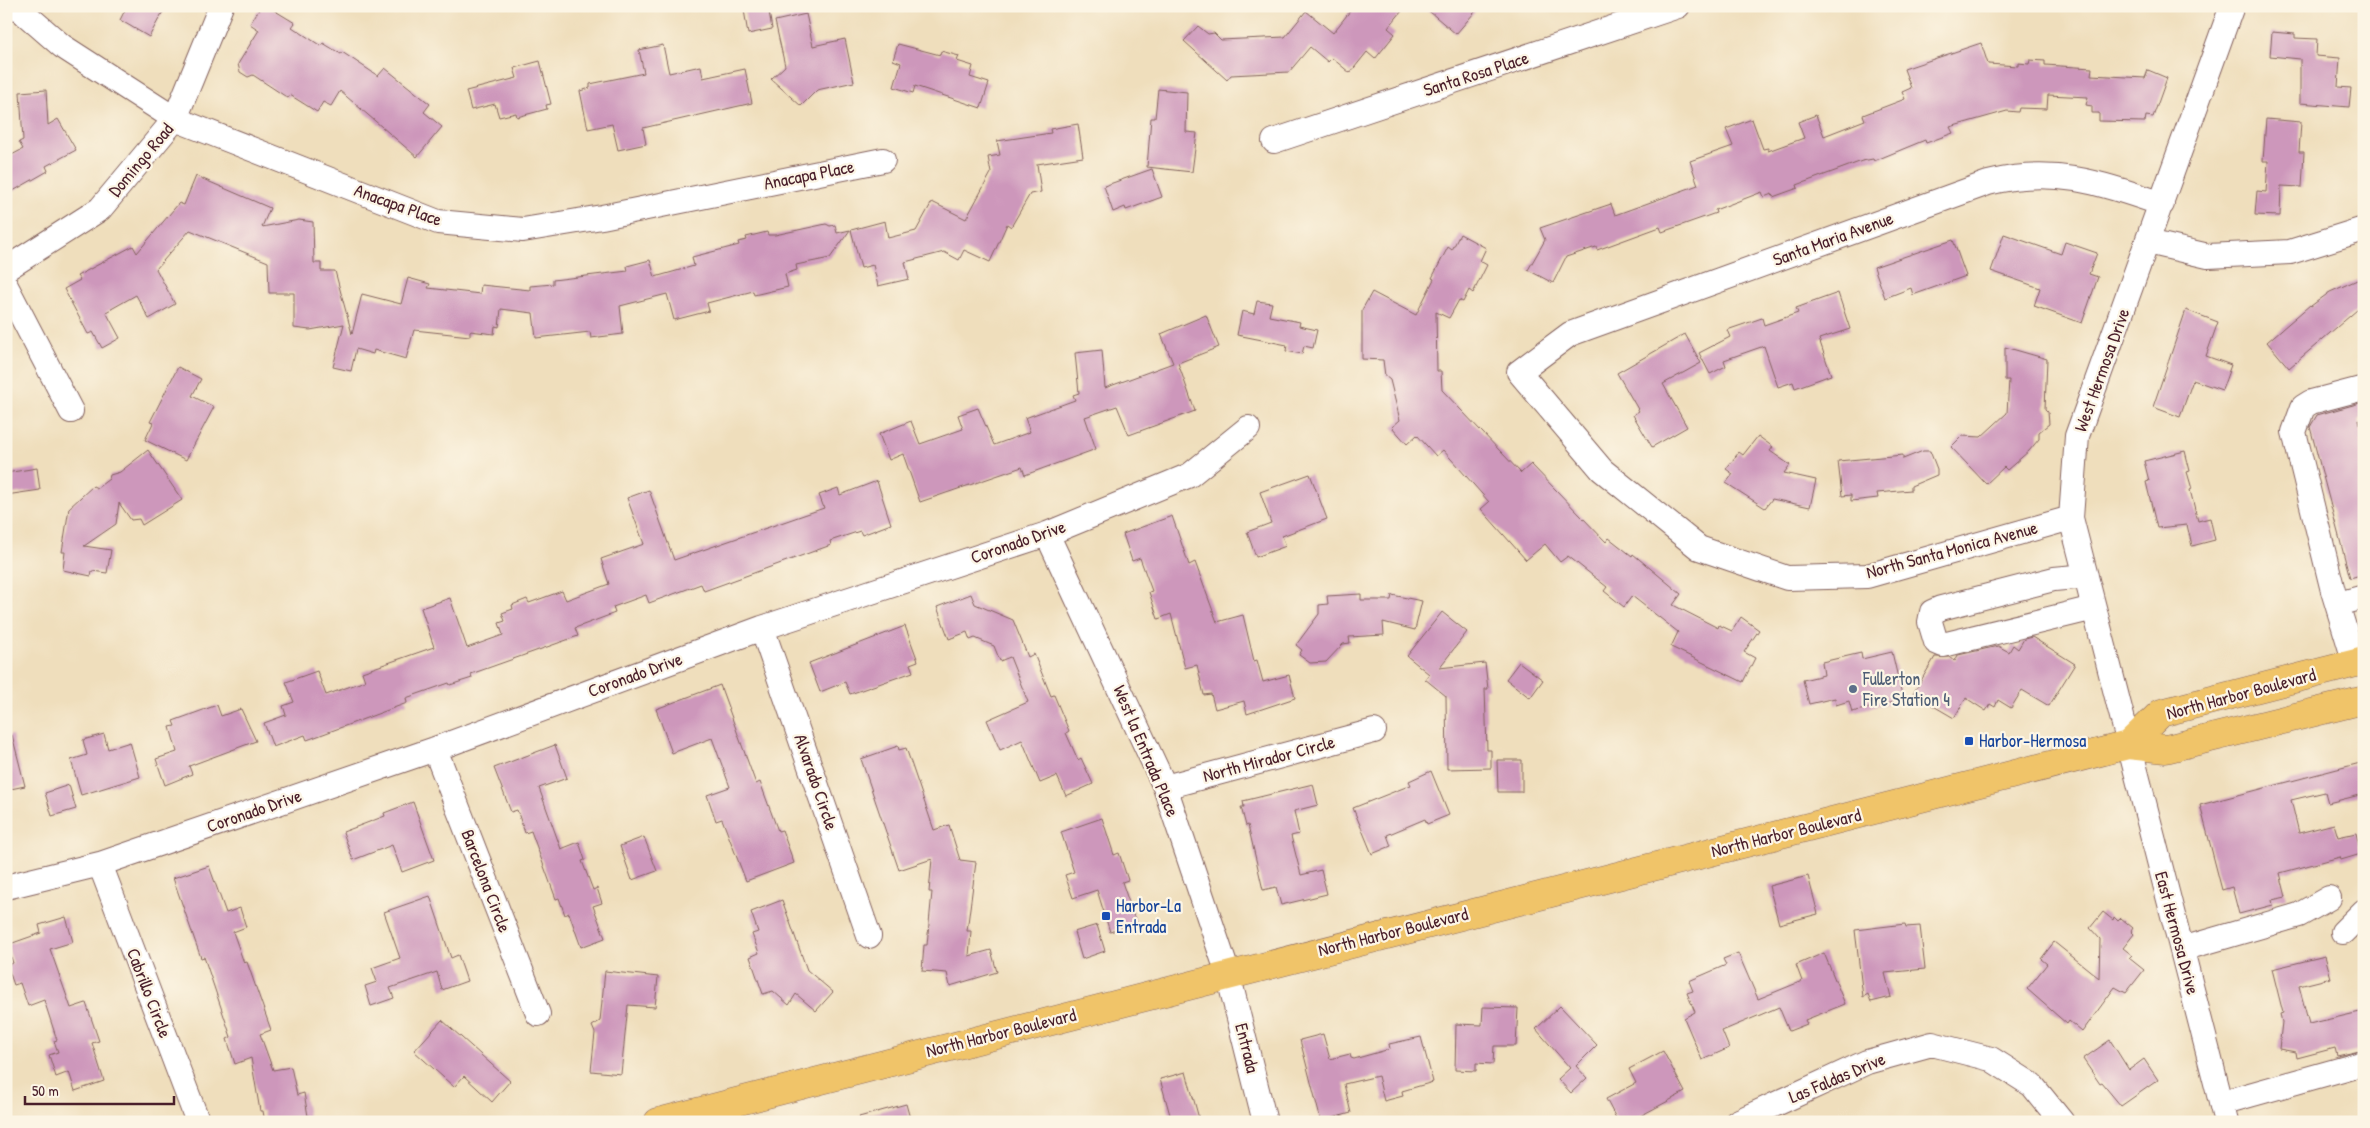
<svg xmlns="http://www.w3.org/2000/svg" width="2370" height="1128" font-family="'Patrick Hand',sans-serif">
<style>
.building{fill:#cd97bb}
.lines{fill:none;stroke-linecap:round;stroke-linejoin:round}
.minor-casing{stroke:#84625e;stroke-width:26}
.major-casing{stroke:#84625e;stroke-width:29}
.minor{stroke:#fff;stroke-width:24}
.major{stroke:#f0c469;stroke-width:28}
.service-dot{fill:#5c6f8a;stroke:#fcf5e5;stroke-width:2}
.transit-dot{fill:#1a4fb4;stroke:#fcf5e5;stroke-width:2}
.labels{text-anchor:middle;stroke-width:4.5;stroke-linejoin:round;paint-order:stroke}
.street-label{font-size:18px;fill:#4a1f2b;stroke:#fcf5e5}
.service-label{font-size:18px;fill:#4e5e75;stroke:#fcf5e5;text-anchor:start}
.transit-label{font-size:18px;fill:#164399;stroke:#fcf5e5;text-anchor:start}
</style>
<rect width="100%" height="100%" fill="#fcf5e5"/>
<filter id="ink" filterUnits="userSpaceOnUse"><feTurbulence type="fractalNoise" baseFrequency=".02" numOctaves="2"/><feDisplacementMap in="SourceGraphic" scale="10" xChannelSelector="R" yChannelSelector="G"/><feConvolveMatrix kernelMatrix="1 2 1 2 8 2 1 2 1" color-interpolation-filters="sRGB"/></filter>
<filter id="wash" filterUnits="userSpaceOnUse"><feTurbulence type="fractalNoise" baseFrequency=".0096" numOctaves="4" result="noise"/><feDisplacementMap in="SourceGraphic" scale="20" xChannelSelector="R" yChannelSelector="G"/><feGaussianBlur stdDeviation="1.12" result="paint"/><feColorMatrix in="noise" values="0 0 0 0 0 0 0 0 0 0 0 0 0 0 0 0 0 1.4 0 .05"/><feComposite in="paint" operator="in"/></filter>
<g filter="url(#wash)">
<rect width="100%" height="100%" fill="#efdebc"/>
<g id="blocks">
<path class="building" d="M127 6H166L149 37 120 20Z
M261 6H267L295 23 292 27 321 46 323 43 341 54 342 52 378 76 385 68 430 104 424 112 442 127 417 157 340 91 331 106 323 102 317 112 290 95 288 98 253 75 248 77 240 72 238 64 259 30 250 24Z
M768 6 772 29 748 34 744 10Z
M1354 6H1406L1388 28 1395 34 1375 59 1367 52 1350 73 1332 58 1328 62 1310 47 1289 72 1231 75 1227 80 1184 41 1198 26 1208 34 1214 33 1221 40 1285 37 1306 11 1333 33Z
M1423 6H1480L1456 34Z
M806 14 813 46 845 39 854 82 817 90 801 106 771 79 785 66 775 21Z
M2272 32 2295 34V38L2317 39 2316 56 2340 58 2338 87 2351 88 2349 107 2300 103V59L2270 56Z
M1981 43 1988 64 2018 66V63L2029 64 2030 60 2045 61V65L2092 68 2091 75 2145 78 2148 70 2167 78 2153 117 2146 116 2145 122 2099 121V113H2092V106L2086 105 2088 97 2048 95 2047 109 2019 108 2018 112 2007 111 1950 127 1953 133 1926 143 1925 140 1874 161 1873 159 1862 161 1797 185 1798 188 1773 197 1772 194 1764 197 1762 192 1715 210 1716 213 1662 232 1660 227 1597 250 1596 247 1566 257 1553 283 1528 270 1545 240 1540 228 1611 204 1615 215 1698 185 1690 161 1733 146 1726 129 1752 119 1763 149 1768 148V151L1804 138 1798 122 1816 115 1824 136 1865 120 1863 115 1905 99 1902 92 1911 88 1904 69Z
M898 44 940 55 941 51 959 56 957 61 973 66 970 77 989 83 981 108 915 86 913 93 894 87 901 63 893 60Z
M663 45 669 73 701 66 703 78 745 69 752 103 643 128 646 144 618 150 612 124 588 129 580 91 590 88V84L644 73 639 50Z
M540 61 551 104 546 105 547 109 517 117 516 113 499 117 495 104 471 110 466 91 517 78 514 68Z
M1158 89 1187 92 1186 132 1197 133 1192 172 1147 167 1151 118H1155Z
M46 90 48 125 58 119 76 150 46 166 48 171 6 195V158L23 149 19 142 23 140 20 92Z
M2266 119 2301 122 2299 152H2304L2302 187 2281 186 2280 216 2255 215 2257 191 2266 192 2268 161H2263Z
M1078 124 1083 157 1037 164 1041 192 1030 194 1011 227 1007 224 990 262 964 250 959 260 944 252 905 262 909 279 878 286 873 265 861 268 851 230 885 221 888 238 916 231 932 202 966 219 991 173 988 157 1000 155 997 141 1051 133 1050 129Z
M1152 169 1162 197 1126 210 1125 207 1113 212 1104 186Z
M196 176 270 208 262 227 299 220 313 222 314 263H321V271H335L352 334 362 294 401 304 408 278 430 284 428 288 480 294 481 285 530 290V286L553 284V280L628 271 627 266 650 260 655 277 694 266 692 257 739 245 738 242 747 240 746 237 767 232 768 235H775L826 224 830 226 835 225 837 233 850 230 830 258 796 265 797 270 785 274 788 287 754 295 753 291 707 303 709 311 674 320 667 294 620 306 623 334 591 338 590 332 536 338 533 313 501 309 499 327 495 326 494 334 470 331V336L414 330 406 359 374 350 373 354 356 349 351 371 333 367 344 324 310 330 294 328V293H269L268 262 190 230 156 269 175 304 149 319 136 295 106 312 120 338 102 348 93 332 88 334 64 289 80 280 77 276 133 246 137 253 179 203 184 205Z
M1460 234 1486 248 1480 261 1487 265 1473 293 1469 290 1463 302 1459 300 1449 318 1436 312 1437 371H1441L1442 390 1521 473 1531 464 1606 542 1609 538 1632 556 1633 554 1681 594 1673 605 1718 628 1719 625 1732 631 1741 617 1759 630 1744 652 1755 658 1743 682 1671 647 1678 632 1632 596 1624 607 1604 591 1607 587 1568 556 1560 562 1545 544 1526 560 1481 509 1489 502 1443 450 1436 456 1417 435 1407 444 1392 427 1400 420 1390 380 1385 376 1383 360 1362 359V310L1372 292 1416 315 1434 279 1432 278 1448 247 1452 250Z
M2004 234 2061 254 2065 242 2097 253 2089 274 2098 277 2082 323 2034 306 2040 288 1991 271Z
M1953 240 1966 276 1913 295 1911 288 1885 298 1874 267Z
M2364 277V304L2289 368 2267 342 2310 305 2311 306 2330 292Z
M1838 293 1850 329 1819 339 1831 375 1795 388 1793 382 1778 387 1764 346 1724 360 1726 366 1710 374 1699 353 1730 337 1727 330 1762 318 1764 325 1798 313 1796 308Z
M1257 301 1272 303 1269 316 1300 322 1299 326 1317 330 1313 348 1304 346 1302 354 1286 351 1287 345 1237 335 1242 311 1254 314Z
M2186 310 2218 322 2206 356 2231 365 2222 390 2193 380 2180 417 2153 407Z
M1206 315 1219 347 1178 363 1195 411 1129 435 1117 406 1085 417 1096 449 1025 475 1022 467 920 502 903 454 889 460 879 434 911 421 920 444 963 429 958 415 978 408 994 445 1030 432 1025 418 1075 400 1073 395 1079 393 1075 353 1102 350 1105 388 1173 363 1161 334Z
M1685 334 1701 363 1663 384 1687 427 1652 447 1633 415 1639 411 1617 373Z
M2005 347 2047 359 2045 409 2048 412 2049 424 2039 432V439L2029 451 2007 470 2004 467 1986 484 1951 447 1962 436 1981 437 2007 413 2009 380H2005Z
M178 367 201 379 192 396 214 407 186 460 145 440 153 423 150 422Z
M2364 402V418L2359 419 2364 442V466L2360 467 2364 481V574L2350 578 2310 427 2317 415Z
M1758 436 1773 447 1770 451 1790 465 1784 473 1816 480 1810 507 1772 499 1765 508 1726 483 1733 474 1726 469 1739 452 1743 455Z
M148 450 182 500 142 525 139 519 131 520 119 503 116 524 84 546 111 550 107 573 92 571 91 576 63 570 65 552H62L69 508 93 486 97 488 109 479 110 475 120 472Z
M1923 451H1930L1937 469V475L1911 486V490L1877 493 1878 498 1851 501V495L1842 496 1838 461 1903 455V459Z
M2185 451 2190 471 2187 472 2192 489 2190 490 2198 521 2210 518 2215 540 2192 546 2187 525 2157 528 2146 482 2149 481 2144 461Z
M37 468 40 490 6 495V473Z
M1310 474 1327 519 1282 536 1286 546 1256 557 1247 532 1271 523 1260 492Z
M877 481 891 524 862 535 860 531 830 541 831 545 704 591 701 584 649 603 646 595 613 607 615 613 575 628 578 636 471 674 472 678 450 685 449 683 406 698 407 703 307 740 305 735 273 747 264 723 286 715 283 706 294 702 286 682 317 671 326 695 365 681 362 672 434 647 421 608 450 598 467 648 503 635 499 623 505 621 502 613 513 609 512 605 527 599 529 603 562 591 566 600 609 584 601 559 644 544 627 498 649 490 674 560 824 508 819 495 838 488 840 495Z
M1172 516 1189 565 1195 562 1217 622 1243 615 1254 661 1257 660 1263 682 1289 675 1295 698 1247 714 1244 701 1215 709 1211 694 1204 695 1197 665 1185 668 1171 614 1158 619 1149 592 1152 591 1140 558 1132 561 1123 534Z
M971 594 975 604 1013 620 1028 657 1034 654 1051 696 1054 695 1069 731 1066 733 1078 760 1081 758 1093 784 1066 796 1057 776 1040 783 1022 740 1000 750 987 720 1028 702 1010 657 1000 661 994 646 975 638 970 640 967 632 949 639 937 607Z
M1361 594V600H1391L1392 595 1422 601 1415 630 1383 622 1384 635 1349 637 1350 643 1343 644 1326 662 1310 663 1299 655 1302 650 1296 645 1319 614V605L1328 604 1327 596Z
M1442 612 1467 632 1439 668 1485 663 1488 689H1485L1487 750H1491V768L1447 769 1446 696 1425 679 1429 674 1407 656Z
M905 626 918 661 910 664 913 672 850 694 845 682 820 692 809 663Z
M2032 637 2075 664 2049 706 2022 690 2011 708 1998 700 1995 707 1990 704 1986 711 1966 698 1954 718 1913 694 1935 657H1950L1955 661 1958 655 1998 646 2009 652 2013 645 2018 649 2024 639Z
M1892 652 1903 700 1852 712 1849 701 1836 705 1835 698 1809 704 1803 680 1824 675 1822 662 1861 653 1862 659Z
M1519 662 1543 680 1530 698 1506 679Z
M720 685 756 784 760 782 778 831 782 830 794 863 746 881 722 819 716 821 707 795 730 787 712 738 672 753 656 709Z
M217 705 221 716 241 709 256 741 189 766 192 774 165 785 156 759 177 752 170 727 175 726 173 721Z
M104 734 108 749 130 742 140 777 81 795 71 760 87 755 83 740Z
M12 735 25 786 6 790V736Z
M555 745 567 778 539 788 561 849 579 842 585 860 582 861 593 890 597 888 602 903 593 906 605 938 581 947 569 913 565 915 559 898 556 899 531 831 525 833 517 810 511 812 494 768Z
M898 746 899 750 906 748 934 830 949 825 960 860 976 862 967 931H971L969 956 991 950 997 972 950 986 947 973 922 971 924 945H927L932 892H929L932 859 899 870 861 759Z
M1497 760H1522V792H1498Z
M2364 762V794L2328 803 2325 792 2291 800 2299 833 2334 824 2338 837 2356 833 2361 854 2341 860 2340 857 2280 873 2286 897 2272 900 2273 905 2239 914 2232 887 2222 890 2200 805Z
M1431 771 1449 815 1427 824 1425 819 1387 835 1391 846 1372 854 1353 808 1411 785 1409 781Z
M1313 784 1318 805 1294 811 1299 834 1291 836 1301 875 1321 870 1327 894 1281 905 1276 887 1263 890 1248 825 1246 826 1241 807H1244L1243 801Z
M69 785 76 809 52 816 45 793Z
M413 802 434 860 402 872 392 845 353 860 343 832 385 816 384 813Z
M1102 818 1114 855 1119 853 1128 880 1122 882 1136 923 1110 932 1097 890 1073 898 1065 875 1074 872 1061 832Z
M644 837 657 871 632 880 620 846Z
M209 866 226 913 240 908 246 927 233 932 244 963 247 962 271 1030 260 1034 273 1070 291 1067 297 1095 304 1093 309 1122H265L263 1111H260L251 1058 235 1064 227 1039 231 1037 204 957 201 958 173 878Z
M1808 876 1818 914 1779 924 1769 886Z
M430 896 451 958 458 955 467 981 442 990 437 972 390 988 394 998 371 1006 365 986 377 982 372 968 400 958 384 912Z
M782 900 807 970 833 992 816 1011 796 994 789 1005 773 991 763 994 750 957 759 953 752 934 758 932 751 912Z
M2103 912 2113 920 2114 917 2118 921 2121 918 2133 928 2131 931 2134 934 2123 948 2132 955 2129 958 2144 970 2126 993 2115 987 2082 1032 2069 1021 2067 1024 2027 989 2047 964 2041 959 2054 942 2099 978 2100 939 2090 928Z
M66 917 73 942 50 949 71 1008 86 1003 99 1041 92 1043 104 1081 75 1091 69 1072 56 1077 49 1055 58 1052 54 1041 57 1040 44 1000 28 1006 20 983 14 985 7 965 13 963 7 945 41 933 39 925Z
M1905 924 1906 927 1920 926 1925 969 1885 973 1891 997 1871 1002 1868 994 1863 997 1855 930Z
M1097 925 1105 951 1082 959 1074 932Z
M1738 953 1758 999 1802 981 1796 965 1824 953 1845 1004 1805 1020 1807 1024 1789 1031 1779 1007 1722 1031 1729 1048 1702 1060 1684 1018 1695 1012 1687 993 1693 991 1689 981 1726 965 1723 959Z
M2325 956 2331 978 2299 986 2309 1024 2364 1011V1050L2337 1056 2335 1048 2297 1058 2296 1052 2279 1049 2282 1022 2280 1014 2283 1013 2272 969Z
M605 971 658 977 655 1007 628 1005 621 1074 591 1071 595 1033 592 1026 600 1021Z
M1560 1006 1597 1045 1576 1066 1587 1078 1571 1093 1558 1079 1570 1068 1536 1029Z
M1483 1007 1518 1008 1516 1046H1494L1493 1064 1476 1063V1071L1455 1070 1456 1024 1482 1025Z
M442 1020 510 1081 492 1102 464 1076 454 1087 414 1051Z
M1323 1034 1330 1059 1350 1054 1351 1058 1354 1059 1390 1049 1389 1044 1421 1037 1433 1082 1402 1091 1403 1096 1384 1101 1378 1076 1344 1084 1351 1113 1321 1121 1300 1040Z
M2110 1040 2129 1070 2144 1059 2158 1080 2121 1106 2102 1083 2100 1084 2083 1059Z
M1663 1051 1685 1092 1629 1122H1618L1606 1099 1636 1083 1629 1069Z
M1186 1072 1200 1122H1172L1160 1079Z
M906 1104 911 1122H860L859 1117Z"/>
</g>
</g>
<g filter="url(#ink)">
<use href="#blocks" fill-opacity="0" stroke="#84625e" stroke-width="1"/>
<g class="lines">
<g class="minor-casing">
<path id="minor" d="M16 6 62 46 175 119 438 222 523 230 602 217 883 160
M1274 141 1678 6
M2148 242 2208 256 2290 252 2364 229
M6 269 100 209 175 119 221 6
M6 286 71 411
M2071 518 1867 576 1787 578 1699 548 1602 470 1519 372 1570 334 1988 183C2051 166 2103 183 2162 204
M1047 534 1165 787 1228 974 1265 1122
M2086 576 2054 579 1941 608 1932 612 1930 622 1936 642 1943 645 2094 608
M2338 604 2364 597
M762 628 869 936
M2355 663 2333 591 2294 432 2303 407 2311 402 2364 388
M435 749 538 1014
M1165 787 1374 731
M100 864 198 1122
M6 887 100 864 435 749 762 628 1047 534 1190 475 1248 428
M2343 932 2364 911
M2182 949 2299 915 2329 898
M2221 1103 2364 1063
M1737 1122 1867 1062 1932 1044 1991 1059 2032 1085 2062 1122
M2226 1122 2071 518 2077 436 2232 6"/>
</g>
<g class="major-casing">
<path id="major" d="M2128 745 2161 713 2364 661
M658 1122 2128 745 2166 749 2364 700"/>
</g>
<use href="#minor" class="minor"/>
<use href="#major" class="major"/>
</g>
</g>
<circle class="service-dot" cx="1853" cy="689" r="5"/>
<g class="transit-dot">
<rect x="1964" y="736" width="10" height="10" rx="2.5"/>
<rect x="1101" y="911" width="10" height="10" rx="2.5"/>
</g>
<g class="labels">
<g class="street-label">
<text transform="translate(1476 74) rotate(-18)" y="6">Santa Rosa Place</text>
<text transform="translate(141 160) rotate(-50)" y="6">Domingo Road</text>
<text transform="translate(809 175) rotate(-11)" y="6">Anacapa Place</text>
<text transform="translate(398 205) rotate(20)" y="6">Anacapa Place</text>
<text transform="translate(1833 239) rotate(-20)" y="6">Santa Maria Avenue</text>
<text transform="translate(2102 370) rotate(-70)" y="6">West Hermosa Drive</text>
<text transform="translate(1018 542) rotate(-19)" y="6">Coronado Drive</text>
<text transform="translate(1952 550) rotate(-15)" y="6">North Santa Monica Avenue</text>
<text transform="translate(635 675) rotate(-20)" y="6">Coronado Drive</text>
<text transform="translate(2241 694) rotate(-15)" y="6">North Harbor Boulevard</text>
<text transform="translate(1146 751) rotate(67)" y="6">West la Entrada Place</text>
<text transform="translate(1269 759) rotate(-15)" y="6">North Mirador Circle</text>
<text transform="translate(816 782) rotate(71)" y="6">Alvarado Circle</text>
<text transform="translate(254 811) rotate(-19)" y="6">Coronado Drive</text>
<text transform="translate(1786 833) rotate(-14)" y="6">North Harbor Boulevard</text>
<text transform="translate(486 881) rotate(69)" y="6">Barcelona Circle</text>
<text transform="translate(1393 932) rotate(-14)" y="6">North Harbor Boulevard</text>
<text transform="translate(2177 933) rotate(75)" y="6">East Hermosa Drive</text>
<text transform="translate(149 993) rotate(69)" y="6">Cabrillo Circle</text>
<text transform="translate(1001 1033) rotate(-14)" y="6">North Harbor Boulevard</text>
<text transform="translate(1247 1048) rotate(76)" y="6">Entrada</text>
<text transform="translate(1837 1078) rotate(-23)" y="6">Las Faldas Drive</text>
</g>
<g class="service-label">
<text x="1863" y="685">Fullerton<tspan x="1863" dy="21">Fire Station 4</tspan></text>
</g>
<g class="transit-label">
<text x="1979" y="747">Harbor-Hermosa</text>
<text x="1116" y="912">Harbor-La<tspan x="1116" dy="21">Entrada</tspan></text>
</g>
</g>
<rect width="2370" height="1128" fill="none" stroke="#fcf5e5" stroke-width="25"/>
<path d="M25 1096v8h149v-8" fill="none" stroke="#4a1f2b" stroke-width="2.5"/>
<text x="32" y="1096" font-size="15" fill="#4a1f2b" stroke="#fcf5e5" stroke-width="4" paint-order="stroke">50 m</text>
</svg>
